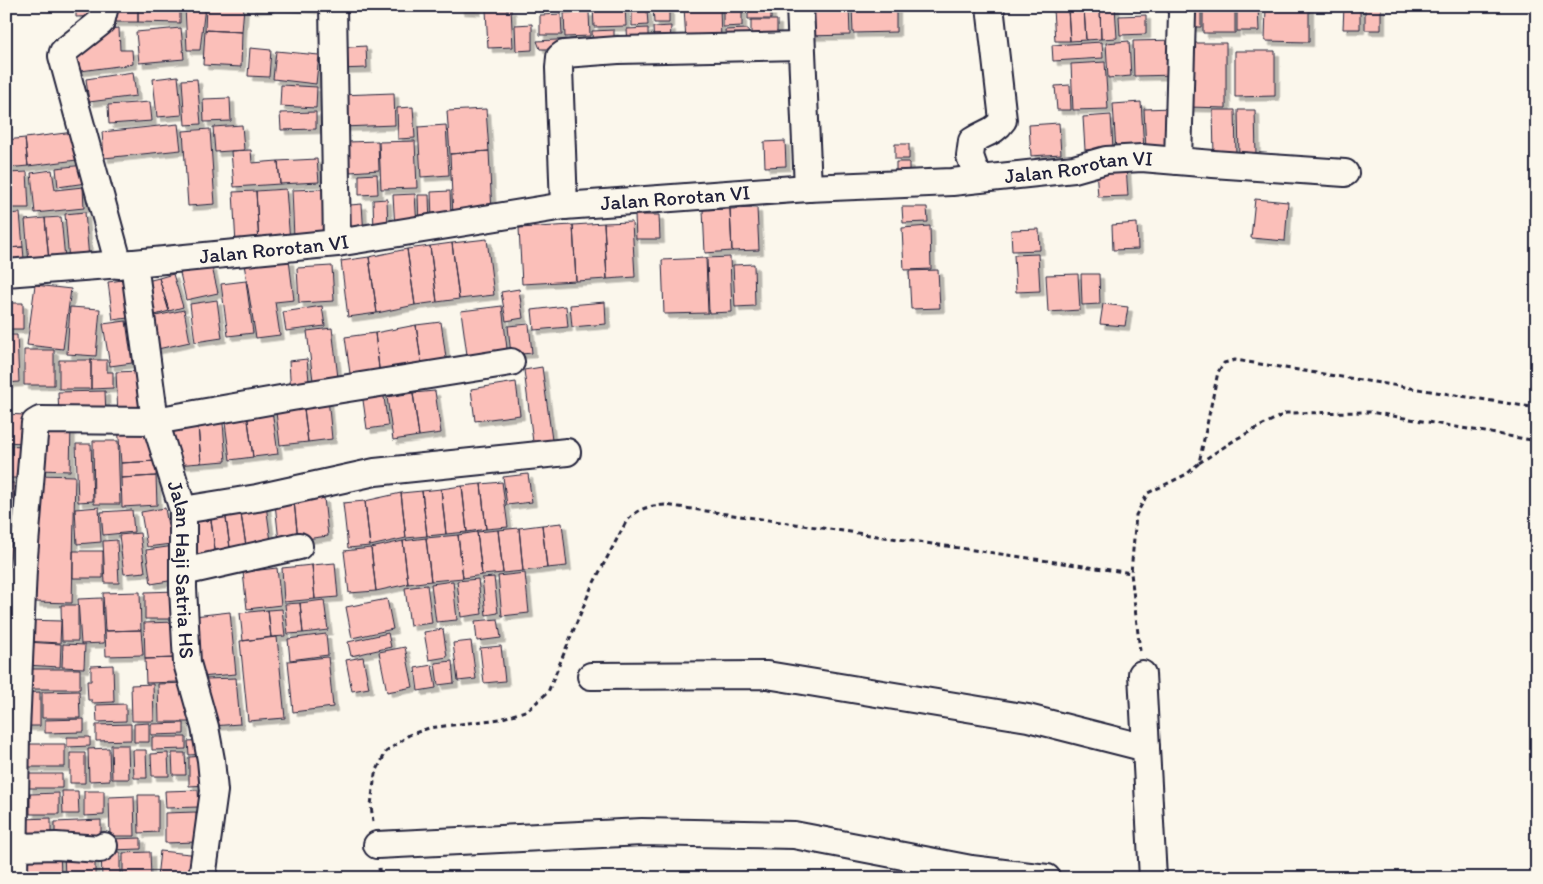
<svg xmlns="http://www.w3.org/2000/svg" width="1543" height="884" font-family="Itim,sans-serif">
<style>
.building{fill:#fbbfb9;stroke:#22223b;filter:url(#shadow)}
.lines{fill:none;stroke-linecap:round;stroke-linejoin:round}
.minor-casing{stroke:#22223b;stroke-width:30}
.path{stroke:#22223b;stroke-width:3;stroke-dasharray:5 4;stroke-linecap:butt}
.minor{stroke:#fbf7ec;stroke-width:26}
.labels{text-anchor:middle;stroke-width:4;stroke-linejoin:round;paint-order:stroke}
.street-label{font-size:21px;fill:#22223b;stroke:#fbf7ec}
</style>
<defs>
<filter id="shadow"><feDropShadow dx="4.5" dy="4.5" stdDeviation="0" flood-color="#0004"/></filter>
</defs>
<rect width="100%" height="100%" fill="#fbf7ec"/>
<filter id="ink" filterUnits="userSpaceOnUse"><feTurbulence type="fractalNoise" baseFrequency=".02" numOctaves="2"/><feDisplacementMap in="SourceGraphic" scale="10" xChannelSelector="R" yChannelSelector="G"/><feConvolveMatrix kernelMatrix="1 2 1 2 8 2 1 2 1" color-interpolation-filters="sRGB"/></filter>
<g filter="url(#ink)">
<path class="building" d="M76 6H101V16L76 17Z
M112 6H138V22H112Z
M138 6H180V23L138 22Z
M185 6H205L200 50H187Z
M206 6H244L242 32 205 30Z
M250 6H269V8L250 9Z
M274 6H313V9Z
M460 6H477L476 11 460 10Z
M555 6H589V7L555 8Z
M593 6H625L626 26 594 27Z
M653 6H669V23H654Z
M684 6H720L721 41 686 43Z
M723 6H742V26L723 27Z
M748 6H771V19H748Z
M805 6H849L850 35 806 36Z
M852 6H896V32L853 33Z
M1115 6 1117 38 1101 39 1100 7Z
M1185 6H1201V27H1186Z
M1203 6H1235V33H1203Z
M1237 6H1258L1259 31H1237Z
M1266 6H1309V42L1265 41Z
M1344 6H1360V29H1343Z
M1365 6H1381V30H1365Z
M1100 7 1101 39 1086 40 1084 8Z
M1084 8 1086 40 1070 41 1068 9Z
M511 9 513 47 488 48 486 10Z
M1053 9H1068L1070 41H1055Z
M647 10 648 25 632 26V11Z
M589 12 590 36 565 37 564 13Z
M561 14 562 35H540V15Z
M1146 15V34L1120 35 1119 16Z
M751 20H777V39H751Z
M532 24V50L516 51 515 25Z
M671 26 670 42 654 48 653 27Z
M119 28 120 50H132L133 64 73 72 67 53 97 30Z
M181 28 184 59 139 63 136 32Z
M648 28V43L628 44 627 29Z
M748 29 749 40H726L725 30Z
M205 30 242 32 241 67 203 65Z
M614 30V45L593 49 592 31Z
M574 39 573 49H540L537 41Z
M1177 40 1178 75 1134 76 1133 41Z
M1129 41 1131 76 1108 78 1106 43Z
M1102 42 1103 58 1053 61 1052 45Z
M1188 43H1226V108L1188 107Z
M366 46 367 68 337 69 336 48Z
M250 48 271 50 269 77 248 76Z
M276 51 319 55 316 84 273 79Z
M1235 51H1275V96L1235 97Z
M1105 62 1108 109 1073 110 1071 64Z
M133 72 136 96 89 102 86 79Z
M178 76 182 115 157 117 153 79Z
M197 79 201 124 185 125 182 80Z
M281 85 317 87 316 108 280 106Z
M1070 85 1071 110H1057L1055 86Z
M394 93 395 125 341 127 340 95Z
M230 98 231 121 204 122 203 99Z
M150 102 152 121 109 124 108 105Z
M1141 102 1144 150 1116 151 1113 104Z
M413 107 415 138 398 139 397 108Z
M1173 108 1175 149 1146 150 1144 109Z
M486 109 489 151 450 154 447 111Z
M1213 110H1235L1236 156H1214Z
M1238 110H1255L1256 157H1239Z
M316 112V129L281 130 280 113Z
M1111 115 1113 148 1085 150 1083 117Z
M1059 123 1061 154 1031 156 1029 125Z
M178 124 181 150 104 158 102 132Z
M242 125 244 150 215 152 213 127Z
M446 125 449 175 421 177 418 127Z
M210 129 215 204 188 206 183 131Z
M74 132 77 160 28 166 25 138Z
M25 138 28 166 7 168 6 140Z
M378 141 379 170 350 172 348 142Z
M415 141 417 188 381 189 379 142Z
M785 141 786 166 765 167 764 142Z
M895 144H909V159H895Z
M251 150 252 163 278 161 280 184 234 187 231 151Z
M489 151 492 214 453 216 450 154Z
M317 159 319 182 280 184 278 161Z
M896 162H909V171H896Z
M84 165 86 183 58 187 56 168Z
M1126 166 1128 196 1098 197 1096 168Z
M52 170 55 190 83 187 84 208 35 213 31 173Z
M27 172 29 208H10L8 173Z
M6 173H8L10 208 6 209Z
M377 174 378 194 359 195V175Z
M286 189 290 242 259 244 256 191Z
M322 189 324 237 294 238 292 190Z
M256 191 259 244 236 245 233 192Z
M450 191 451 219 432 220 431 192Z
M415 194 417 228 395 229 393 195Z
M418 195H429L430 226H419Z
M387 199 388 230 374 231 373 200Z
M1255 199 1288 202 1285 241 1251 238Z
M362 204 364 236 340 237 338 206Z
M902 207H927L928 222 903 223Z
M757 208 759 250 732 251 730 209Z
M730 209 732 251 705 253 703 210Z
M85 212 89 259 69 261 65 214Z
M20 213 23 247 6 248V214Z
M635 215H659L660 239H636Z
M61 217 65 259 49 261 45 218Z
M45 218 49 261 29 263 25 220Z
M632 222 635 277 607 279 604 223Z
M604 223 607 279 576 281 573 225Z
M1137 223 1138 249 1113 250 1112 225Z
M573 225 576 281 522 284 519 228Z
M930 226 931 269 904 270 902 228Z
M1039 229 1040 250 1012 251 1011 230Z
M487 239 494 295 459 299 452 243Z
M452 243 459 299 437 302 430 246Z
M430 246 437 302 415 305 407 249Z
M23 247 25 270 6 271V248Z
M407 249 415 305 377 313 369 257Z
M1038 254 1040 291 1016 292 1014 255Z
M369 257 377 313 348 317 341 261Z
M730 257 732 312 709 313 707 258Z
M706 258 708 313 664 314 662 260Z
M289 260 294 300 275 302 280 335 256 338 244 264Z
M754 264 755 306 735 307 733 265Z
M332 266 334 301 299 303 297 268Z
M212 267 218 293 186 300 180 273Z
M938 270 940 308 911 309 909 271Z
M173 274 183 307 169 311 159 278Z
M1078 274 1080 310 1048 312 1046 275Z
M1081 274H1099L1100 304 1082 305Z
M159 278 169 311 148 317 139 283Z
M130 279 135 317 113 320 108 282Z
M246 281 253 333 228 336 221 284Z
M35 285 71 289 63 349 27 345Z
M519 289 523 318 506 321 501 292Z
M217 300 222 338 195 342 190 304Z
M605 302 606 324 572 327 570 305Z
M6 303H23V329H6Z
M1103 304 1128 307 1125 326 1100 324Z
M322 306 325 326 286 331 283 312Z
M502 306 508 357 468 362 461 311Z
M566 306 568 327 534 330 532 310Z
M70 307 100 309 96 356 67 354Z
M184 310 190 342 153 350 146 318Z
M126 321 132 363 110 366 103 324Z
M441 322 447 365 422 368 416 325Z
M529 324 532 353 511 355 508 326Z
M416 325 422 368 380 377 375 333Z
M332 328 339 386 314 389 307 331Z
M375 333 380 377 351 381 345 337Z
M6 335H17L19 382 6 383Z
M24 350H54V385H24Z
M307 359 310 392 291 394 289 361Z
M59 360H91V389H59Z
M91 360H107V372H113V388L91 389Z
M542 367 552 440 533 442 524 370Z
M139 371 141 414 118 415 116 372Z
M516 382 520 415 475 421 471 389Z
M383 390 388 426 367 429 362 393Z
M105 391 106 416 59 418 58 392Z
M435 391 441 433 419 436 413 393Z
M413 393 419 436 393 440 387 397Z
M328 398 332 439 308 442 303 400Z
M303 400 308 442 280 445 275 404Z
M272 410 278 454 253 457 247 413Z
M247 413 253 457 230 460 224 415Z
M6 414 25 415 23 443 6 442Z
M223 423 226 461 201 463 198 425Z
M153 424 157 461 121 463 118 426Z
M41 425H71L70 471 40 470Z
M198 425 201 463 175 465 173 427Z
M93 441H118L120 504H94Z
M76 444H91L93 501 78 502Z
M6 446 21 447 20 478H6Z
M157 461 156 476 121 478V463Z
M528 474 532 502 507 505 503 477Z
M38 475 75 476 72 603 35 602Z
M156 476 157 505 122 507 121 478Z
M502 482 508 527 486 529 481 484Z
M6 483H14L13 502 6 501Z
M481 484 486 529 467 532 462 486Z
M462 486 467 532 446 534 441 489Z
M441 489 446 534 427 536 422 491Z
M422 491 427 536 406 538 401 493Z
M401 493 406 538 370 546 365 501Z
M324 498 328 536 298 540 294 501Z
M294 501 298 540 279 542 275 503Z
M365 501 370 546 348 548 343 503Z
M266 505 272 549 247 552 240 508Z
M99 507 101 542 77 544 75 509Z
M12 508 11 536H6V509Z
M165 508 171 544 147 547 141 512Z
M240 508 247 552 231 555 225 511Z
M132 510 134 532 103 535 101 512Z
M225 511 231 555 216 557 210 513Z
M210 513 216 557 197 559 190 515Z
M562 523 567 566 547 568 542 525Z
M542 525 547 568 523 571 519 528Z
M519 528 523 571 503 573 498 530Z
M498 530 503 573 482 575 477 532Z
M477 532 482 575 463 578 458 535Z
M140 533 145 572 124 574 119 535Z
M458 535 463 578 431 581 426 538Z
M426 538 431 581 408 584 403 541Z
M6 540H13V565H6Z
M117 540 119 583H105L103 541Z
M403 541 408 584 376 591 371 548Z
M174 546 180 579 151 584 146 550Z
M371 548 376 591 349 593 344 551Z
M73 551H103V578H73Z
M335 563 338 597 315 599 312 565Z
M6 565H13V582H6Z
M312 565 315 599 284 602 282 568Z
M277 568 281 605 247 609 243 572Z
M525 573 529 613 502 616 498 576Z
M494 577 498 613 486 615 482 578Z
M478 579 482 614 461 617 457 581Z
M453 581 457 620 436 622 431 584Z
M427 585 432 623 410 626 405 588Z
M6 588 12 589 10 622H6Z
M177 591V619H145V592Z
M140 592 141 630 105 631 103 593Z
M102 598 104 643 81 644 78 599Z
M387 599 393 629 352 638 346 607Z
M324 600 328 630 303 633 300 603Z
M300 603 303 633 288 634 285 604Z
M61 605H78V641H62Z
M282 609 285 636 271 637 268 610Z
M268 610 271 637 243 641 240 613Z
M230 612 236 674 200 677 194 616Z
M498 619 501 638 477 641 475 621Z
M24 620 61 621 60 643 23 641Z
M177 622V658L145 659 144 623Z
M443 629 447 657 429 660 424 632Z
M141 630 143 655 106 656 105 631Z
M388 633 391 647 351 656 348 642Z
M326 634 328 655 290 660 288 639Z
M277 637 285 718 248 721 240 641Z
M471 641 476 679 458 681 453 643Z
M25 642 61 644 60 667 24 665Z
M63 644 85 645 84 668 62 667Z
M501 646 505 681 484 683 480 648Z
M405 647 413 687 387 692 379 652Z
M328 657 333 707 293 712 288 661Z
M363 657 369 688 352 691 346 660Z
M177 658 178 682 146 683 145 659Z
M452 661 454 683 438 685 435 663Z
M113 665 114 702 92 703V700H88L87 681H91V666Z
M432 665 436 688 418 691 415 668Z
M23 669H80V689H23Z
M236 678 240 724 211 726 206 679Z
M188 683 189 722H159L158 684Z
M153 684 154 721H132L131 685Z
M79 691 80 718H42V692Z
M40 692V726H22L20 693Z
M126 704V721L97 722 96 705Z
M84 719V732L45 733V720Z
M149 723V742H134V724Z
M184 723V734L151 735V724Z
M131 724V740L96 741V725Z
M67 737H90V746L67 747Z
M152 737H186V749L152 750Z
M205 740 206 754 189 755 188 741Z
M24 744H65V767H24Z
M111 745H128L129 779H112Z
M109 748 110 780 89 781 88 749Z
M133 750H146L147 778H134Z
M70 753H85V783H70Z
M168 753 169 776H152L151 754Z
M172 753H185L186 775H173Z
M208 756 209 785 189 786V757Z
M28 774H62V788H28Z
M198 790 199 807 166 808 165 791Z
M62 791H78L79 814H63Z
M84 791H104V815L84 816Z
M59 793V814H30V794Z
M138 795H158V832L139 833Z
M134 796 135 836H110L109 797Z
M196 812 197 842 165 843V813Z
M51 818V845L23 846 22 819Z
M101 820V844L55 845V822Z
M141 838V849L111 850V839Z
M60 848 61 878H24L23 849Z
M95 850V878H65L64 851Z
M160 851 200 855 197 878H157Z
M101 852H120V878H102Z
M150 852 151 878H123V853Z"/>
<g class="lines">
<g class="minor-casing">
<g id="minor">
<path d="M105 6 101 22 63 52 62 56 119 265"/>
<path d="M333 6 337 243"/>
<path d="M800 6 808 188"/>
<path d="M1178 161 1182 13"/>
<path d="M978 179 970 156 972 141C985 132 994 133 1003 120L990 6"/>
<path d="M564 206 559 68 560 57 564 54 618 50 800 46"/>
<path id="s1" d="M134 263 155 421 183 510V588L187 663 205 727 211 760 214 791 202 878"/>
<path id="s2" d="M6 273 134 263 337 243 564 206 808 188 952 182 1074 169 1106 160 1142 158 1213 164 1345 173"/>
<path d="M183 510 257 498 375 472 567 452"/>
<path d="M183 572 299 546"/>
<path d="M1142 674 1153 878"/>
<path d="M591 676 767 675 1028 718 1146 748"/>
<path d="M377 845 642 832 794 835 971 869 1047 878"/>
<path d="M15 847 56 846 100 849 104 846"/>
<path d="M14 878 16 730 23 569 35 423 40 420 155 421 292 397 511 362"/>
</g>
</g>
<path class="path" d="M1199 463 1238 438 1286 413 1370 412 1537 441
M1140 651 1131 573 1136 515 1148 493 1187 474 1199 463 1218 372 1224 363 1235 360 1537 408
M373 822 371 805 375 774 386 752 409 735 429 728 500 719 528 710 548 692 591 588 626 522C638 508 648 506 665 505L1131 573
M379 868 380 878"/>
<use href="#minor" class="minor"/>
</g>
</g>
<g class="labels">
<g class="street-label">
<text dy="7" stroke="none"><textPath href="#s2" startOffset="1079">Jalan Rorotan VI</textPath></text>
<text dy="7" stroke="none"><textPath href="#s2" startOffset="674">Jalan Rorotan VI</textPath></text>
<text dy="7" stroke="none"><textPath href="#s2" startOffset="269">Jalan Rorotan VI</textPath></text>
<text dy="7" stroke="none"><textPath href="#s1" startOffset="312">Jalan Haji Satria HS</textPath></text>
</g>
</g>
<rect width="1543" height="884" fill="none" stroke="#fbf7ec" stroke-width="25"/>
<rect x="12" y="12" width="1518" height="859" fill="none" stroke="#22223b" stroke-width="2" filter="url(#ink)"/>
</svg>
